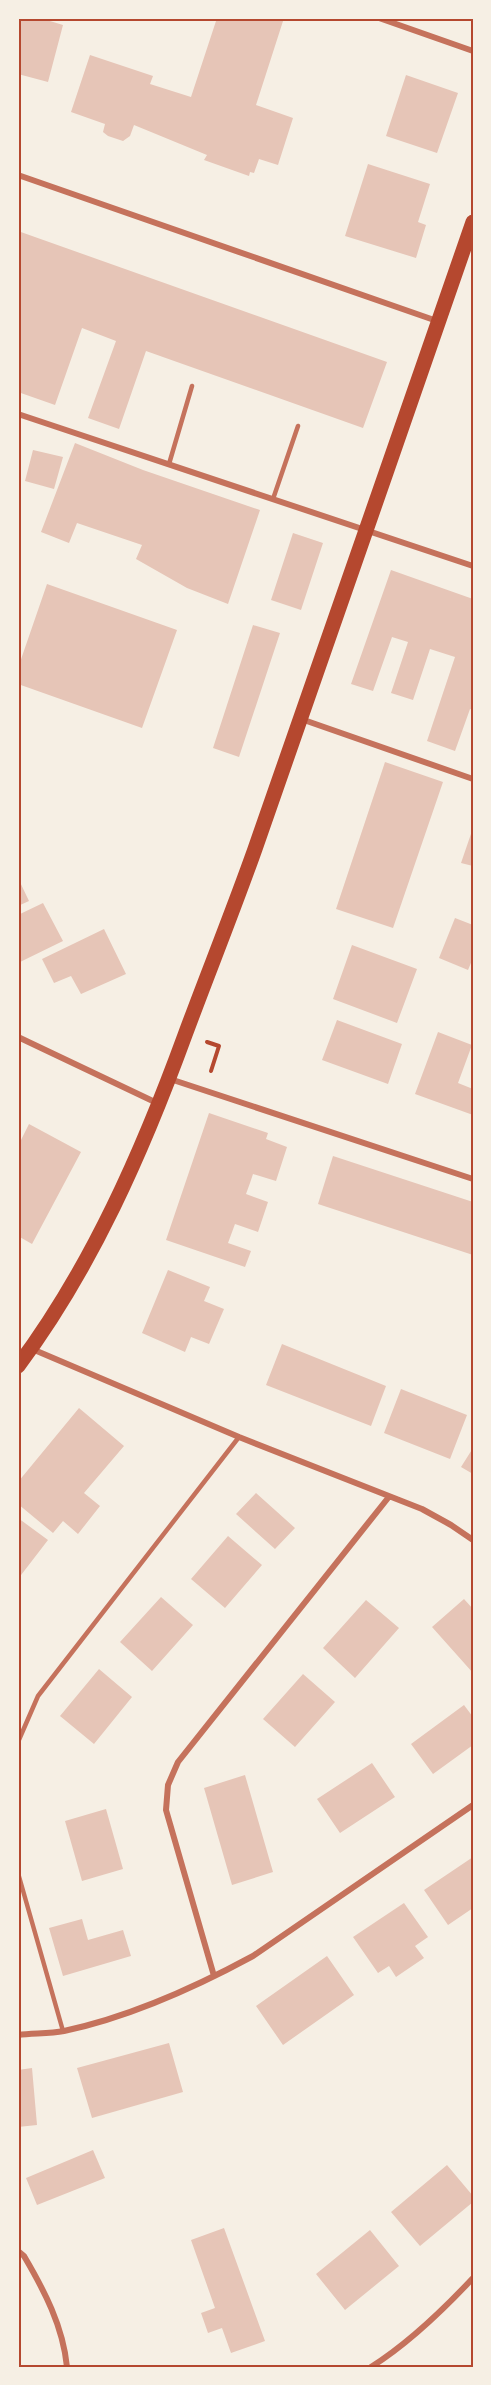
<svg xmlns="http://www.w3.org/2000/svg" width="491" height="2385" font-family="Raleway,sans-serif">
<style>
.building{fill:#e6c5b7}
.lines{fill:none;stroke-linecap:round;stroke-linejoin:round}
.path{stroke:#b5482f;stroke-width:4}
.service{stroke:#c5725c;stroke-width:4.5}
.minor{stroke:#c5725c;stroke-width:6}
.primary{stroke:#b5482f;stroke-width:15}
.neatline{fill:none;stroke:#b5482f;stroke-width:2}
</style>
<rect width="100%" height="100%" fill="#f6efe4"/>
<path class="building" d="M18 18H40L63 25 48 82 18 74Z
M217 18H284L256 105 293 118 278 165 259 159 254 173 250 172 249 176 204 160 207 155 134 125 130 136 123 141 108 136 103 132 105 124 71 112 90 55 153 76 150 84 191 97Z
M406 75 458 93 437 153 386 136Z
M368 164 430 184 418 222 426 225 416 258 345 236Z
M18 231 387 362 363 428 146 351 119 429 88 418 116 341 82 328 55 405 18 392Z
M75 443 143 470 260 510 228 604 187 588 136 559 142 545 77 523 69 543 41 532Z
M33 450 63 457 54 489 25 481Z
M293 533 323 543 301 610 271 600Z
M391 570 473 599V710L470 709 455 751 427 741 455 657 430 649 413 700 391 693 408 642 392 637 373 691 351 684Z
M47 584 177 630 142 728 18 684V668Z
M253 625 280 633 239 757 213 748Z
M385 762 443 782 393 928 336 909Z
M473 828V866L461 863Z
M18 878 29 901 18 906Z
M43 903 63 941 18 963V915Z
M455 918 473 925V958L468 970 439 958Z
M104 929 126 974 81 994 71 976 54 983 42 959Z
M352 945 417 969 397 1023 333 999Z
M337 1020 402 1044 388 1084 322 1060Z
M438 1032 472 1045 458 1083 473 1089V1115L415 1094Z
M209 1113 268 1133 266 1139 287 1147 276 1181 253 1174 250 1183 246 1194 268 1202 258 1232 235 1224 228 1243 251 1251 245 1267 166 1240Z
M29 1124 81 1152 32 1244 18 1236V1146Z
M333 1156 473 1202V1255L318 1204Z
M168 1270 210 1287 204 1301 224 1309 209 1344 191 1337 185 1352 142 1333Z
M282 1344 386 1386 371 1426 266 1385Z
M401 1389 467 1415 450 1459 384 1433Z
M79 1408 124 1446 84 1493 100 1506 78 1534 63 1521 53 1533 18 1504V1482Z
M473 1448V1474L461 1467Z
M256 1493 295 1528 275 1549 236 1514Z
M18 1518 48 1540 18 1579Z
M228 1536 262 1565 225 1608 191 1579Z
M161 1597 193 1625 152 1671 120 1642Z
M464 1599 473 1609V1673L432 1627Z
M366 1600 399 1628 355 1678 323 1648Z
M99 1669 132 1697 94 1744 60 1716Z
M303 1674 335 1702 295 1747 263 1719Z
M464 1705 473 1717V1745L433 1774 411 1744Z
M372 1763 395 1797 340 1833 317 1799Z
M245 1775 273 1872 232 1885 204 1788Z
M106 1809 123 1869 82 1881 65 1821Z
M473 1857V1908L448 1925 424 1890Z
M404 1903 428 1937 415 1946 424 1958 396 1977 389 1966 378 1973 353 1937Z
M82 1919 88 1940 123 1930 131 1956 63 1976 49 1928Z
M327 1956 354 1995 283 2045 256 2006Z
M169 2043 183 2092 92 2118 77 2068Z
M32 2068 37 2125 18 2127V2070Z
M93 2150 105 2178 37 2205 26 2178Z
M447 2165 473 2196V2202L420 2246 391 2212Z
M224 2228 265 2341 231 2353 222 2328 208 2333 201 2313 215 2308 191 2240Z
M370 2230 399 2266 345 2310 316 2274Z"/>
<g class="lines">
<path class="path" d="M207 1042 219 1046 211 1071"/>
<path class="service" d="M169 464 192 386
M273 499 298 426
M18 1742 38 1696 239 1437
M18 1873 63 2031"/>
<path class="minor" d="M379 18 473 51
M18 175 437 321
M18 414 473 566
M301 719 473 779
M18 1037 157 1103
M170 1079 473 1179
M32 1349 239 1437 422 1509 451 1525 473 1540
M214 1976 166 1810 168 1785 178 1762 388 1498
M18 2035C33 2033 49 2034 64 2031 130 2017 194 1988 253 1956L473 1805
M18 2251 24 2256C44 2290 63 2326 67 2367
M371 2367C406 2345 444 2309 473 2278"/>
<path class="primary" d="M18 1366C92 1267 143 1150 185 1035 208 973 233 911 255 849 329 640 400 431 473 222"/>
</g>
<rect width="491" height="2385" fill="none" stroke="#f6efe4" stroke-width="39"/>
<rect x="20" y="20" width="452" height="2346" class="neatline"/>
</svg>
